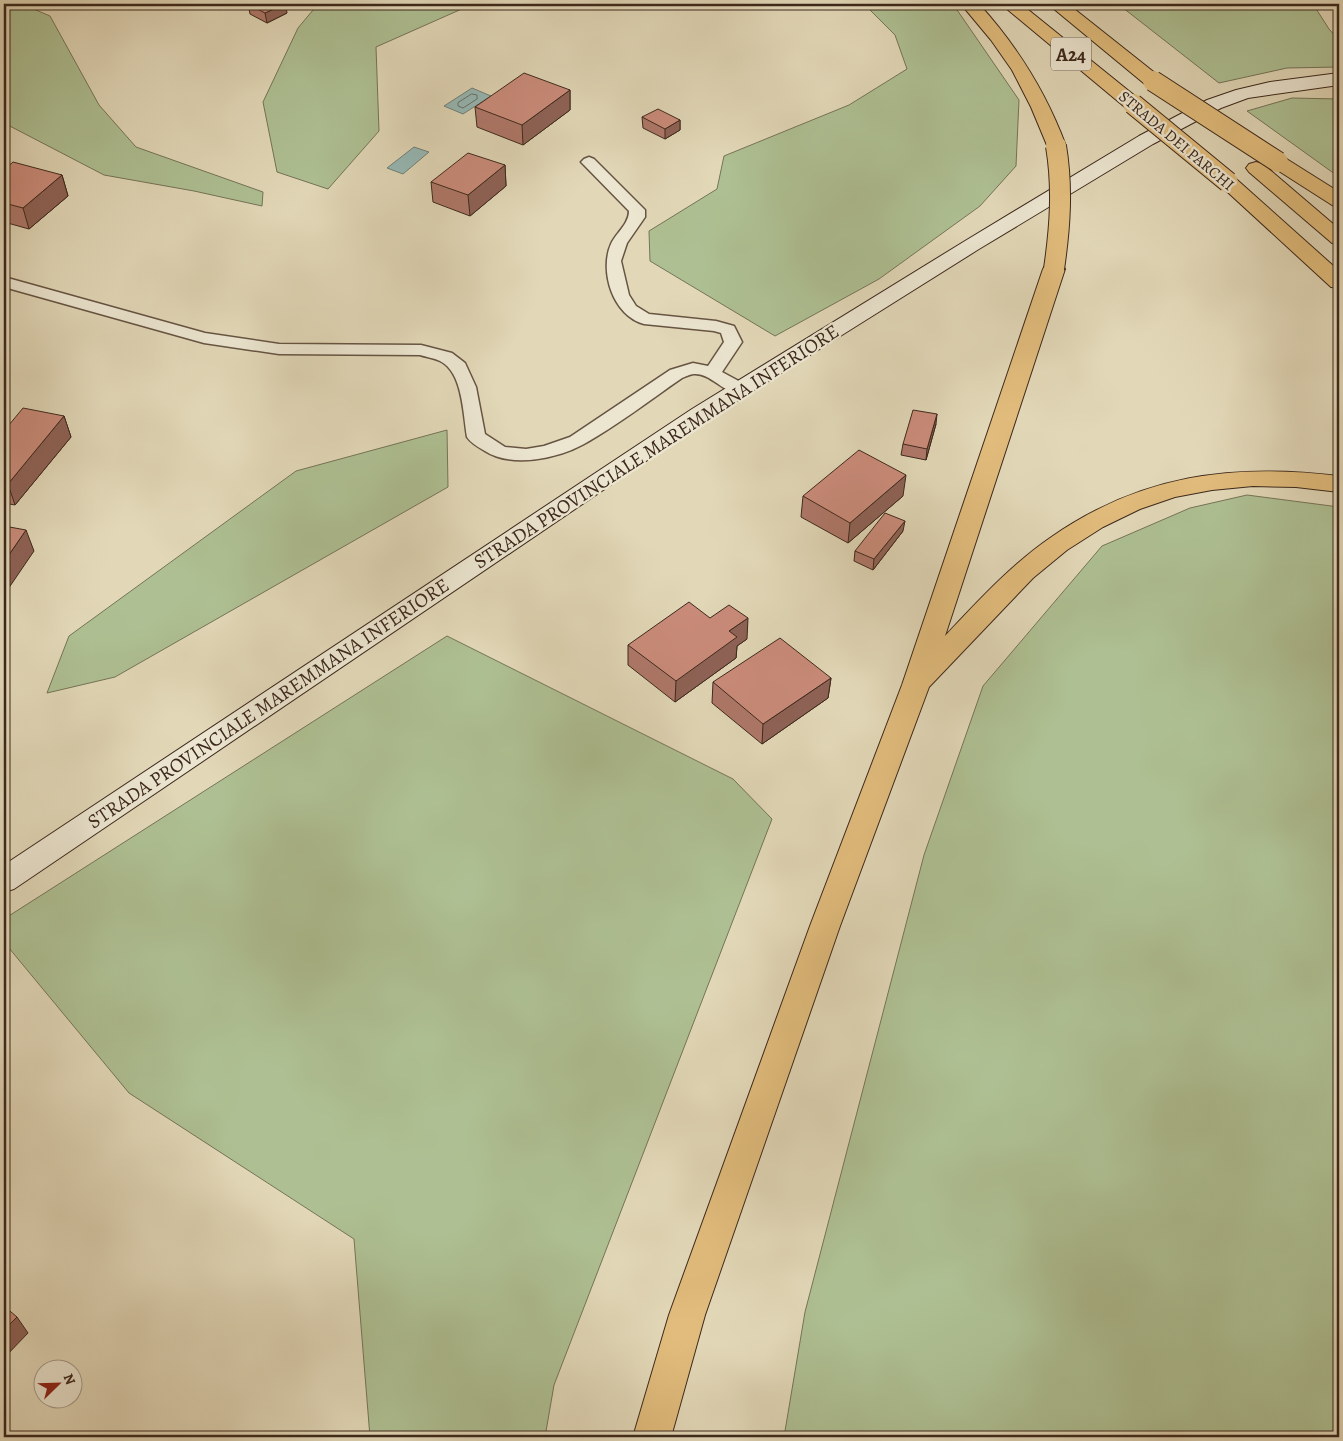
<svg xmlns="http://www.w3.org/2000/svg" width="1343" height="1441" font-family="Alegreya,serif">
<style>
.green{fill:#aec093;stroke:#757458}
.water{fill:#96b9b6;stroke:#727f78}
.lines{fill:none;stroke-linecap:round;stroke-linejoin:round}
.shore{stroke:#697069;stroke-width:1}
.lane-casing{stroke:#665443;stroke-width:3}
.secondary-casing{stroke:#3c281c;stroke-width:2}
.highway-casing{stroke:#3c281c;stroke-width:2}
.lane{fill:#ece6d1;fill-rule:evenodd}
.secondary{fill:#ece6d1;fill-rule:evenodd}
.highway{fill:#e1bc7c;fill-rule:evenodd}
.highway-bridge-casing{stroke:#3c281c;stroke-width:22;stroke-linecap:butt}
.highway-bridge{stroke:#e1bc7c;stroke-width:20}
.wall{fill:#af786a;stroke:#3c281c}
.shaded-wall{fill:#8e6256;stroke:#3c281c}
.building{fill:#cb8c7b;stroke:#3c281c}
.labels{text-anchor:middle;stroke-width:4.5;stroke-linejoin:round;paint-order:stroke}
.far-street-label{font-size:16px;fill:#3c281c;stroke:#ece6d1}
.shield{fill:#ece6d1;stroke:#716152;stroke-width:1}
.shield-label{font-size:19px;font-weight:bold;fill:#3c281c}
.street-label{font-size:20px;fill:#3c281c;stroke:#ece6d1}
</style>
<rect width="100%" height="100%" fill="#e2d8b8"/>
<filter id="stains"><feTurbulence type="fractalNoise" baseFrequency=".004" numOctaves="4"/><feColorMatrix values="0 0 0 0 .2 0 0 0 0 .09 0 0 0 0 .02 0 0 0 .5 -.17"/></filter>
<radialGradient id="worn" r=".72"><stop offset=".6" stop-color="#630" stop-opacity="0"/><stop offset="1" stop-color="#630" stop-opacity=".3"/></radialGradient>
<path class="green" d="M4 4H22L50 16 99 105 136 147 263 192 262 206 194 191 104 175 4 123Z
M318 4H473L376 47 379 131 328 189 277 172 263 102 298 28Z
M864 4H953L1019 100 1016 166 980 206 879 279 775 336 650 261 649 231 717 189 724 156 849 105 907 69 895 35Z
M1118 4H1313L1329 29 1339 40V67L1287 68 1219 83Z
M1292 98 1339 99V177L1247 111Z
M447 430 448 487 115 677 47 693 69 636 296 471Z
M1247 495 1339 507V1437H784L805 1312 924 855 983 686 1102 546 1190 508Z
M447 636 733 779 772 819 554 1385 545 1437H370L354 1239 129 1093 4 942V919Z"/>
<path class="water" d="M472 88 491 96 463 114 444 106Z
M414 147 429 152 403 174 387 168Z"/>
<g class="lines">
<path class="shore" d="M472 94 477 95V99L463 108 458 106V103Z"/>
<g class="lane-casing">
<path id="lane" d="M589 157 594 159 645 210V217L627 243 621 261 629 295 636 306 649 314 716 321 734 326 742 342 722 372 746 385 749 389 746 393C726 398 713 373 694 374 690 374 685 377 682 378 650 400 618 425 584 444 557 459 511 468 485 451 478 447 471 443 467 437 463 414 463 372 440 361 434 358 426 357 420 355L279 354 204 343 4 287V277L205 333 279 344 421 345 452 353 465 363 476 387 485 434 505 447 526 449 544 446 570 437 670 370 693 363 708 366 724 342 721 333 714 331 644 324C613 316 599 271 611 244 616 233 629 224 629 211L584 165 581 162 584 159Z"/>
</g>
<g class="secondary-casing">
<path id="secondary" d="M1339 73V85L1248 98 1221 108 1153 144 979 249 708 419 14 889 4 892V865L692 409 965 241 1139 136 1207 100 1236 90 1270 82Z"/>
</g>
<g class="highway-casing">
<path id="highway" d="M961 4H979C1017 46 1046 92 1066 146L1063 150 1056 152 1049 150 1031 107 1012 70 991 40Z
M1001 4H1021L1140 100 1143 104 1140 108 1133 110 1126 108Z
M1048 4H1068L1160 77 1162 81 1160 85 1153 87 1146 85Z
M1278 156 1285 158 1339 192V207L1332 205 1271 166 1268 162 1271 158Z
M1256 162 1263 164 1339 229V245L1332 243 1249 172 1246 168 1249 164Z
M1228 176 1235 178 1339 271V288L1331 287 1221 186 1218 182 1221 178Z
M1054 263 1062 264 1065 269 945 636C978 601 1011 565 1050 538 1140 475 1232 463 1339 476V492L1296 487 1253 486 1212 490 1175 497 1140 509 1103 527 1067 550 1033 578 929 687 840 926 705 1315 671 1437H633L669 1315 810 926 902 685 1043 269 1046 264Z"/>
</g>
<use href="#lane" class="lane"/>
<use href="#secondary" class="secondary"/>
<use href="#highway" class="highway"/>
<g class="highway-bridge-casing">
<path id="highway-bridge" d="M1153 81 1278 162
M1133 104 1228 182
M1054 269C1060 228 1063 188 1056 146"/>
</g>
<use href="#highway-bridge" class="highway-bridge"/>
</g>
<path class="wall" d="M248 4 287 13 267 23 250 14Z
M570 90V110L523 145 477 127 475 107Z
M642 117 680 120V130L665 139 643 128Z
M505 165 506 186 470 216 433 202 431 182Z
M4 170 62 175 68 196 29 229 4 222Z
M64 416 71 437 15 505 4 503V431Z
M936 424 926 460 901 455 903 444Z
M803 496H903L848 543 801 517Z
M903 531 873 570 854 561 855 551Z
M710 618 747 639 737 646 736 658 675 702 628 665V645Z
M831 678 828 698 762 744 712 703 713 682Z"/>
<path class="shaded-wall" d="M285 4H286L287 13 267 23 265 13Z
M570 90V110L523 145 522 125Z
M680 120V130L665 139V129Z
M505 165 506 186 470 216 468 195Z
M62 175 68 196 29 229 23 208Z
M937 414 936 424 926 460 927 449Z
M64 416 71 437 15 505 8 484Z
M906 475 903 496 848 543 850 523Z
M905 521 903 531 873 570 874 559Z
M26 530 34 551 4 595V562Z
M748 618 747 639 737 646 736 658 675 702 676 681 729 631Z
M831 678 828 698 762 744 763 724Z
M17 1317 28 1333 4 1358V1330Z"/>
<path class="building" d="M248 4H285L265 13Z
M524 73 570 90 522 125 475 107Z
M658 109 680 120 665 129 642 117Z
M468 153 505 165 468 195 431 182Z
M13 162 62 175 23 208 4 203V170Z
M23 408 64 416 8 484H4V431Z
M913 410 937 414 927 449 903 444Z
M859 450 906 475 850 523 803 496Z
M885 513 905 521 874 559 855 551Z
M4 526 26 530 4 562Z
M689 602 710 618 729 605 748 618 729 631 737 637 676 681 628 645Z
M780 638 831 678 763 724 713 682Z
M4 1306 17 1317 4 1330Z"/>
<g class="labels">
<g class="far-street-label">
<text transform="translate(1177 140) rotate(40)" y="6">STRADA DEI PARCHI</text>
</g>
<rect class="shield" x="1051" y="37.5" width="40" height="33" rx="4"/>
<g class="shield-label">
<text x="1071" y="61">A24</text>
</g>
<g class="street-label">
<text transform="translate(656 446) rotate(-33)" y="7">STRADA PROVINCIALE MAREMMANA INFERIORE</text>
<text transform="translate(268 703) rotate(-34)" y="7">STRADA PROVINCIALE MAREMMANA INFERIORE</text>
</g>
</g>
<rect width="1343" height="1441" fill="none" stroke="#e2d8b8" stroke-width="20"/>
<rect x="5" y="5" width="1333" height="1431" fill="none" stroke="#3c281c" stroke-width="2.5"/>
<rect x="10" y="10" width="1323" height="1421" fill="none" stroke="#3c281c"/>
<g transform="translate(58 1384) rotate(67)"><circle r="24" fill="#ece6d1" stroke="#a69a89"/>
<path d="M0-4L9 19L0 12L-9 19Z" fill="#8f2418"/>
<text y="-8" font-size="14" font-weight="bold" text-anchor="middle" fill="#3c281c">N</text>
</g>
<rect width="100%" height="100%" filter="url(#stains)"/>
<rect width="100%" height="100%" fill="url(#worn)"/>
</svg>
